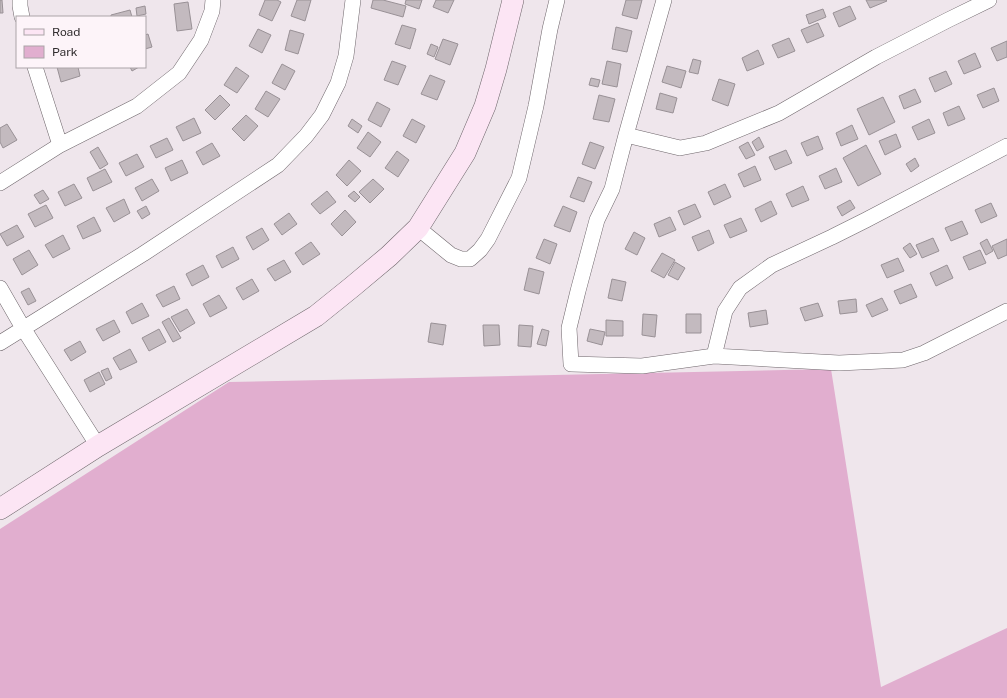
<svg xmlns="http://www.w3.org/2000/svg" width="1007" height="698" font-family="'Public Sans',sans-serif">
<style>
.green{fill:#e1aecf}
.building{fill:#c3babf;stroke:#999196}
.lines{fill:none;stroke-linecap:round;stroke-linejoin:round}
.street-casing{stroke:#6e666b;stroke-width:16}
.secondary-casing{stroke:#6e666b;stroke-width:22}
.street{stroke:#fff;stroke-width:15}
.secondary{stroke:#fce5f4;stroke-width:21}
</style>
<rect width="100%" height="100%" fill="#efe6ec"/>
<path class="green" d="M831 369 881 687 1007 628V698H0V529L229 382Z"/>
<path class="building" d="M0 0H2L3 13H0Z
M265 0H277L281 2 272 21 259 15Z
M297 0H311L305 21 291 16Z
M373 0H383L406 6 403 17 371 8Z
M406 0H422L419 9 405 4Z
M436 0H454L448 13 433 7Z
M626 0H642L637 19 622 15Z
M866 0H886L887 1 870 8Z
M188 2 192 29 177 31 174 4Z
M145 6 146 14 137 16 136 8Z
M850 6 856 19 839 27 833 13Z
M823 9 826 17 809 24 806 15Z
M130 10 132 17H111V15Z
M818 23 824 36 807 43 801 30Z
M402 25 416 29 410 49 395 44Z
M616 27 632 31 627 52 612 49Z
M258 29 271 35 262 53 249 46Z
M290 30 304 34 298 54 285 50Z
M148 34 152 47 145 49V35Z
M789 38 795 51 778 58 772 45Z
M443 39 458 44 450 65 435 59Z
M1007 41V57L997 61 991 48Z
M431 44 438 47 434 57 427 54Z
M758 50 764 64 747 71 742 58Z
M975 53 981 67 964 74 958 61Z
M693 59 701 61 698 74 689 72Z
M392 61 406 66 398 85 384 80Z
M607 61 621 64 617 87 602 84Z
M282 64 295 71 285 90 272 83Z
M667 66 686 71 681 88 662 82Z
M57 67H78L80 76 61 82Z
M130 67H139L132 71Z
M236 67 249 76 237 93 224 85Z
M946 71 952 84 935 92 929 78Z
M430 75 445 81 437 100 421 94Z
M591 78 600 80 598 87 589 85Z
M719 79 735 84 728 106 712 100Z
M994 88 999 101 983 108 977 95Z
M915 89 921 102 904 109 899 96Z
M266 91 280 99 268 117 255 109Z
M660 93 677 98 673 113 656 109Z
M220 95 230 105 215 120 205 110Z
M599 95 615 99 609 122 593 119Z
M883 97 895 122 869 135 857 109Z
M377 102 390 109 381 127 368 120Z
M959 106 965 119 948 126 943 113Z
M246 115 258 126 244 141 232 129Z
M194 118 201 133 183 141 176 127Z
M352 119 362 126 358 133 348 126Z
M412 119 425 126 416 143 403 136Z
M929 119 935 133 918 140 912 127Z
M7 124 17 140 3 148 0 142V128Z
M852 125 858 139 841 146 836 133Z
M368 132 381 142 370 157 357 148Z
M896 134 901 147 885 155 879 141Z
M818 136 823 149 807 156 801 143Z
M759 137 764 147 757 151 752 142Z
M167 138 173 150 156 158 150 146Z
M590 142 604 147 595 169 582 164Z
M748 142 755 155 746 159 739 147Z
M212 143 220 156 203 165 196 152Z
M866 145 881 174 858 186 843 158Z
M98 147 108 164 100 169 90 152Z
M786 150 792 163 775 170 769 157Z
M397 151 409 160 398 177 385 168Z
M137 154 144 167 126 176 119 163Z
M915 158 919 166 911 172 906 164Z
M182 160 188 173 171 181 165 168Z
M349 160 361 171 347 186 336 175Z
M755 166 761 180 744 187 738 174Z
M836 168 842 182 825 189 819 176Z
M105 169 112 182 93 191 87 178Z
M578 177 592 182 584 202 570 197Z
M152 179 159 191 142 201 135 188Z
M373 179 384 189 370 203 359 192Z
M74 184 82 198 65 206 58 192Z
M725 184 731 197 714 205 708 192Z
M803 186 809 200 792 207 786 194Z
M43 190 49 199 40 204 34 195Z
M327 191 336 202 320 214 311 204Z
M354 191 360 197 355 202 348 196Z
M124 199 130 213 114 222 106 208Z
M850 200 855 208 842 216 837 207Z
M771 201 777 214 761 222 755 209Z
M991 203 997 216 981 223 975 210Z
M695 204 701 217 684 225 678 211Z
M46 205 53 218 35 227 28 214Z
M146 206 150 214 142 219 137 211Z
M563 206 577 212 570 232 554 226Z
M345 210 356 222 342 236 331 224Z
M289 213 297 224 282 235 274 224Z
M94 217 101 231 83 239 77 226Z
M670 217 676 230 659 237 654 224Z
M741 218 747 231 730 238 724 225Z
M962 221 968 234 951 241 945 228Z
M17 225 24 237 7 246 0 234Z
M262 228 269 240 253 250 246 237Z
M709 230 714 243 698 251 692 237Z
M634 232 645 238 637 255 625 249Z
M63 235 70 249 53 258 45 245Z
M933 238 939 251 922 258 916 245Z
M544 239 557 244 550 264 536 258Z
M987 239 993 251 986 255 980 243Z
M1007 239V255L998 259 992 246Z
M311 242 320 254 303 265 295 253Z
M910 243 917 254 910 258 903 248Z
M233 247 239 259 222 268 216 256Z
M29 250 38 265 22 275 13 259Z
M980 250 986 263 969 270 963 257Z
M662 253 675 260 664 278 651 271Z
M898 258 904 271 887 278 881 265Z
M284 260 291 272 275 281 267 269Z
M675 262 685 268 678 280 668 275Z
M203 265 209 277 192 286 186 274Z
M947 265 953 278 936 286 930 273Z
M529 268 544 272 539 294 524 290Z
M252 279 259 291 243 300 236 288Z
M612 279 626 282 622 301 608 298Z
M911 284 917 297 900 304 894 291Z
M174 286 180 299 163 307 156 295Z
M29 288 36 301 28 305 21 292Z
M219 295 227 308 210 317 203 304Z
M882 298 888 310 872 317 866 305Z
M856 299 857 312 840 314 838 301Z
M142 303 149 316 132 324 126 312Z
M818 303 823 316 805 321 800 308Z
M187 309 195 323 180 332 171 317Z
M766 310 768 324 750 327 748 313Z
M643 314 657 315 655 337 642 335Z
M686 314H701V333H686Z
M169 318 181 338 173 342 162 322Z
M114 320 120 332 103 341 96 329Z
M606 320 623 321V336H606Z
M431 323 446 325 443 345 428 342Z
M483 325H499L500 345 484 346Z
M519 325 533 326 531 347 518 346Z
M159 329 166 342 149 351 142 338Z
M542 329 549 331 546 346 537 344Z
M590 329 605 332 602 345 587 341Z
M80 341 86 352 71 361 64 350Z
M130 349 137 362 120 370 113 358Z
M108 368 112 378 106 381 101 371Z
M99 372 105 384 90 392 84 380Z"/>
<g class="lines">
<g class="street-casing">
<path id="street" d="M20 0V6L22 17
M664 0 626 135 612 189 597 220 578 291 569 328 571 364 642 366 714 356 839 363 903 360 924 353 1007 311
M35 67 60 145
M626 135 680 148 706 143 779 113 876 57 948 20 989 0
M0 183 60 145 137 106 179 73 201 40 212 11 213 0
M418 228 451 255 461 259H470L480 250 488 239 519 178 536 106 550 29 557 0
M0 288 23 328 98 446
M0 343 143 254 278 165 306 136 322 115 338 83 346 56 353 0
M714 356 725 311 740 288 772 265 832 237 866 220 1007 146"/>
</g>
<g class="secondary-casing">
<path id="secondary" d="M0 509 98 446 316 316 352 287 389 256 418 228 465 153 485 106 496 69 513 0"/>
</g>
<use href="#street" class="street"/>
<use href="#secondary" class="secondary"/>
</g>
<rect x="16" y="16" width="130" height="52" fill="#fdf4f9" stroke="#aba4a8"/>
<rect x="24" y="29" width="20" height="6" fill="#fce5f4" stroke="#aba4a8"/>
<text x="52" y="36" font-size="12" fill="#312d2f">Road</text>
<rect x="24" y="46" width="20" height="12" fill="#e1aecf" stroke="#aba4a8"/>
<text x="52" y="56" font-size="12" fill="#312d2f">Park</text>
</svg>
